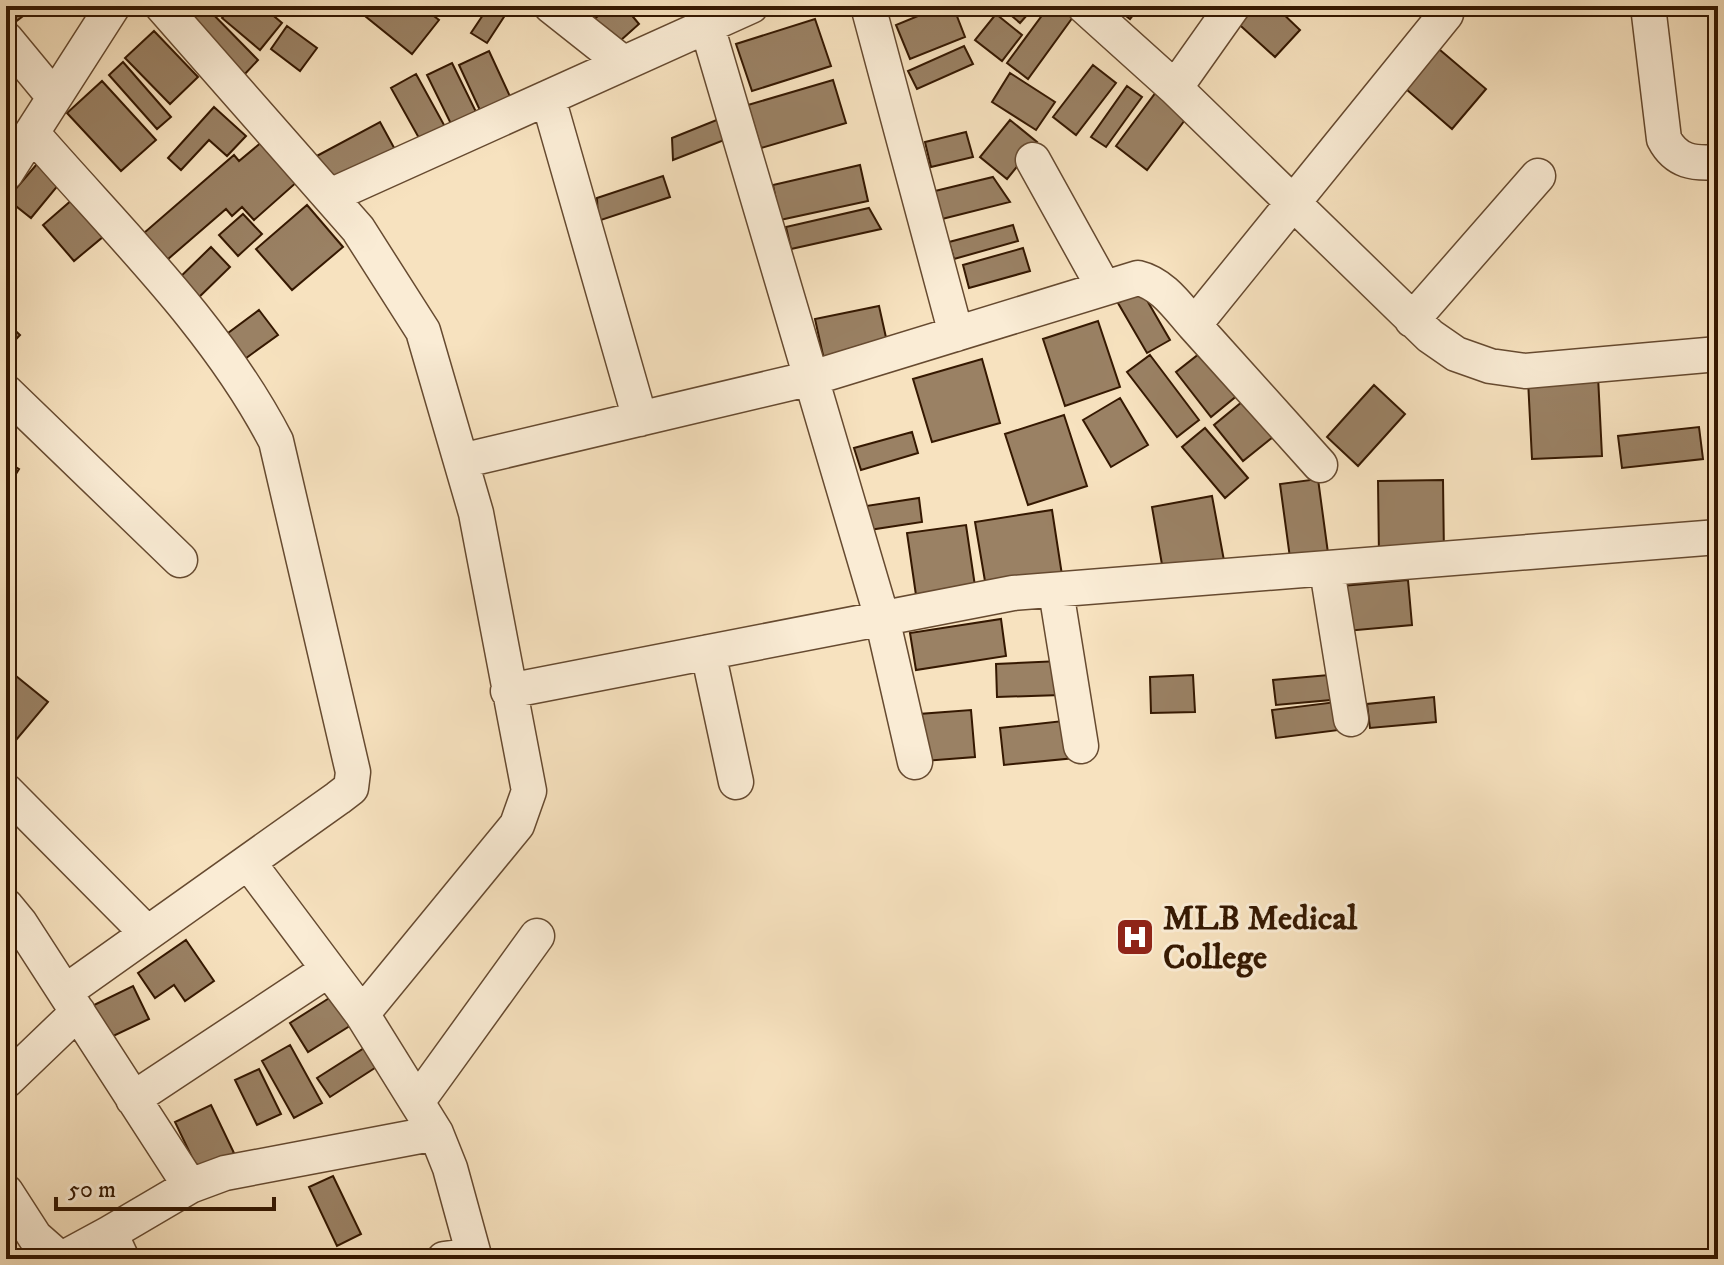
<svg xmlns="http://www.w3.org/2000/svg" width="1724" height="1265" font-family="'IM FELL DW Pica',serif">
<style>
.building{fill:#9a8164;stroke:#351801;stroke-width:2}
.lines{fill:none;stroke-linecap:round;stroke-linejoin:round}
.street-casing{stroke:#664a30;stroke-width:37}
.street{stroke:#faecd5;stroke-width:34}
.labels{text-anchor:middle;stroke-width:6;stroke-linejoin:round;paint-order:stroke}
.poi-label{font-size:34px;font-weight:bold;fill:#351801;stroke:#faecd5;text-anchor:start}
</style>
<rect width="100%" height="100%" fill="#f7e2bf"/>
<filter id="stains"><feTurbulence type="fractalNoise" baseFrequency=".0025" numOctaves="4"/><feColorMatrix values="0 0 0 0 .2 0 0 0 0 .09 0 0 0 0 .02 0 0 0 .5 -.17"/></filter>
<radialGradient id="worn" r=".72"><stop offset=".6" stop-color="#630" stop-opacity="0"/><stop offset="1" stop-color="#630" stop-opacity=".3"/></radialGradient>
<path class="building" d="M6 6H36L10 26 6 21Z
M173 6H205L258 60 243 76Z
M232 6H262L282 23 260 50 222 18Z
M372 6H421L439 20 412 54 365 16Z
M489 6H511L487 43 471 33Z
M609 6H624L639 24 611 49 589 24Z
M942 6H953L965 37 910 59 896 25Z
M1000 6H1035L1020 23Z
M1049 6H1058L1073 17 1028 79 1007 63Z
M1113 6H1140L1130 19Z
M1243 6H1275L1300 30 1275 57 1232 18Z
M996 14 1022 35 1002 61 975 40Z
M815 19 831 66 752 91 736 44Z
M287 26 317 48 300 71 271 49Z
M154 31 198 77 170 104 125 58Z
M1433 44 1486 89 1452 129 1399 83Z
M964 46 973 64 917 89 908 71Z
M489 51 514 105 484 119 459 65Z
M123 62 171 117 157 129 109 75Z
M452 63 480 120 455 132 427 75Z
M1093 65 1116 83 1076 135 1053 117Z
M1010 73 1055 102 1036 130 992 102Z
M416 74 449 134 424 147 391 88Z
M833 80 846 123 761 148 748 105Z
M102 81 156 140 121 171 67 113Z
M1162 84 1194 108 1147 170 1116 146Z
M1127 86 1142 97 1106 147 1091 137Z
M214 107 246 136 227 156 209 140 181 170 168 158Z
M724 117 732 137 673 160 672 138Z
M1010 120 1037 142 1007 179 980 157Z
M380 122 398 155 331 191 313 158Z
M966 132 973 157 931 167 925 142Z
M263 141 298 181 254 220 242 207 232 216 226 209 160 266 137 239 234 155 239 161Z
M37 164 60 183 31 218 7 199Z
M860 165 868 201 780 220 773 185Z
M663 176 670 197 598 221 597 198Z
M993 177 1010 202 942 219 935 191Z
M73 199 104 236 74 261 43 225Z
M307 205 343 247 292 290 256 249Z
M869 208 881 229 791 249 786 227Z
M243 214 262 234 238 256 219 235Z
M1013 225 1018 241 954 259 949 242Z
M211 247 230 267 193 303 174 283Z
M1023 248 1030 271 969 288 963 265Z
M1141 290 1170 340 1147 353 1118 303Z
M879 306 889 351 825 364 815 319Z
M259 310 278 335 242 361 224 336Z
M1098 321 1120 387 1065 406 1043 339Z
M6 322 20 335 6 350Z
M1204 350 1239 394 1211 417 1176 372Z
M1150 355 1199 420 1177 437 1127 372Z
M982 359 1000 423 932 442 913 379Z
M1598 376 1602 456 1532 459 1528 380Z
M1374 385 1405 414 1358 466 1327 437Z
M1248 397 1278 433 1243 461 1214 425Z
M1120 398 1148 445 1111 467 1083 420Z
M1064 415 1087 486 1028 505 1005 434Z
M1699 427 1703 459 1622 468 1618 436Z
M1205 428 1248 478 1225 498 1182 447Z
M912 432 918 453 861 470 854 448Z
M6 461 19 469 6 490Z
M1318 479 1328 553 1290 558 1280 484Z
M1443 480 1444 556 1379 557 1378 481Z
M1212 496 1225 566 1164 576 1152 507Z
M919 498 922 522 869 530 866 506Z
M1052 510 1062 575 986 587 975 522Z
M966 525 976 593 917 602 907 533Z
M1408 580 1412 625 1346 631 1342 586Z
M1001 619 1006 656 916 670 910 633Z
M1060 661 1061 695 997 697 996 664Z
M1340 674 1342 699 1276 705 1273 680Z
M1193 675 1195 712 1151 713 1150 677Z
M16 676 48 702 6 752V687Z
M1434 697 1436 722 1370 728 1367 704Z
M1344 701 1347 729 1276 738 1272 710Z
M971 710 975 757 924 761 919 714Z
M1072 720 1075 758 1004 765 1000 728Z
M186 940 214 981 185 1001 174 985 155 998 138 973Z
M133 986 149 1019 107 1039 92 1006Z
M334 995 353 1024 308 1052 290 1023Z
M290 1045 322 1103 294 1118 262 1061Z
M369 1045 381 1064 330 1097 317 1078Z
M259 1069 281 1114 257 1125 235 1080Z
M211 1105 234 1153 198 1170 175 1122Z
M333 1176 361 1234 337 1246 309 1187Z"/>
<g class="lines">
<g class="street-casing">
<path id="street" d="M162 6 358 229 423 331 476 513 529 791 517 825 362 1014 436 1133 450 1168 475 1259
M551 6 623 63
M868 6 956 334
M1084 6 1175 88 1233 6
M1648 6 1664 139C1676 162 1694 164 1718 162
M707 26 882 618 915 762
M6 39 54 97
M1175 88 1430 336 1456 354 1490 366 1525 371 1718 354
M548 98 640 419
M32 133C117 231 216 325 276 441L353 772 351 788 338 798 65 992
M1033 160 1104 288
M6 173 113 6
M330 196 751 6
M1412 320 1538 176
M6 392 180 560
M461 461 812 378 1138 278C1163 284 1178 307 1194 325
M1320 465 1194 325 1446 14
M1327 570 1351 719
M1056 591 1081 746
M708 652 736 782
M508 691 1013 593 1718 537
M6 791 147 933
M248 862 362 1014
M6 906 20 923 190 1186
M6 1081 78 1012
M133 1099 328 970
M417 1102 537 936
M6 1192 35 1237 60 1259
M110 1233 190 1186 225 1173 436 1133
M62 1259 110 1233 122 1259
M444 1259 474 1255"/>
</g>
<use href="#street" class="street"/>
</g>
<defs>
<g id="hospital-square" transform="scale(2)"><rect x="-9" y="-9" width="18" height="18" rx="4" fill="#8f2418" stroke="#faecd5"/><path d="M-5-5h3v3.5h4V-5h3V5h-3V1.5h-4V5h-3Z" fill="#fff"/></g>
</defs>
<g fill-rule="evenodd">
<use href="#hospital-square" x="1135" y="937"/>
</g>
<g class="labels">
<g class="poi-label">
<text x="1163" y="929">MLB Medical<tspan x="1163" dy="39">College</tspan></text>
</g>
</g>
<rect width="1724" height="1265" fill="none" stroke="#f7e2bf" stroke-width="32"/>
<rect x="8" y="8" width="1708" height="1249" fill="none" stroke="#351801" stroke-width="4"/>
<rect x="16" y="16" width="1692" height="1233" fill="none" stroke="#351801" stroke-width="2"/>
<path d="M56 1197v12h218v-12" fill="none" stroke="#351801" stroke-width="4"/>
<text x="68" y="1197" font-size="24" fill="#351801" stroke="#faecd5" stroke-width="6" paint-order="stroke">50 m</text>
<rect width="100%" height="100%" filter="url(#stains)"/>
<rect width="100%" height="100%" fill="url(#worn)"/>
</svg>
